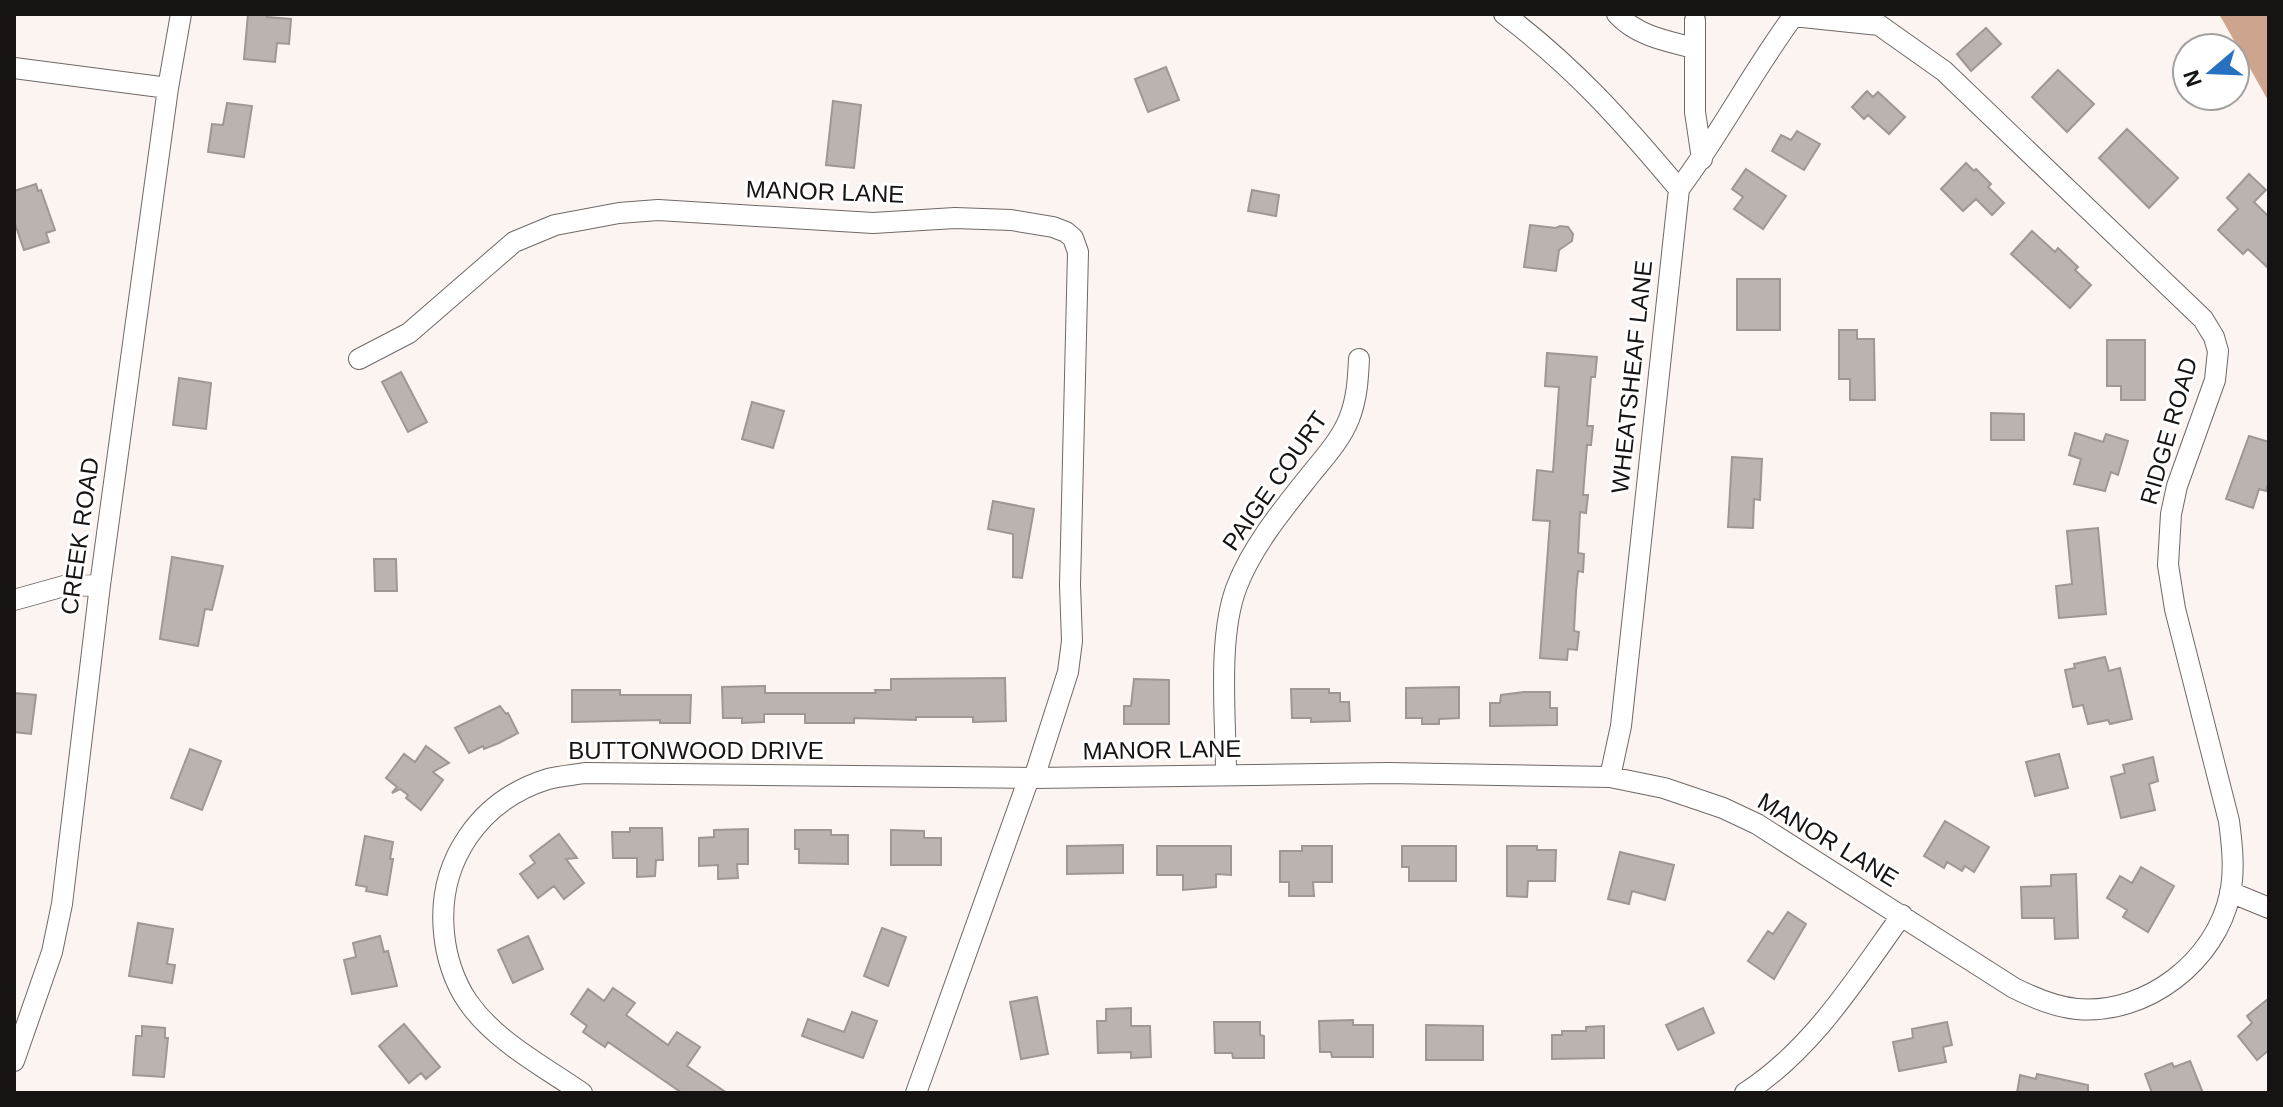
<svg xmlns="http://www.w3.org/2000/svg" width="2283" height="1107" font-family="Arial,sans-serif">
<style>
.forest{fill:#cda58e}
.building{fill:#bab3b0;stroke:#9e9794;stroke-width:2}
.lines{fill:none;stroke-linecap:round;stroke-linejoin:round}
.minor-casing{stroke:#6f6966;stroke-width:22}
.minor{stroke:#fff;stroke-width:20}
.labels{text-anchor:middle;stroke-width:6;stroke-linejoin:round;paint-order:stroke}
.street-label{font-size:24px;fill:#161312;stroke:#fff}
</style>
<rect width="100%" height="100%" fill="#fbf4f0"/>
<path class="forest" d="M2219 14H2269V102Z"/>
<path class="building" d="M248 14H267V17L291 19 289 44 277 43 275 62 244 59Z
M1986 28 2001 44 1971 71 1957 54Z
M1166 67 1179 100 1148 112 1135 79Z
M2058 70 2094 104 2067 132 2032 97Z
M1867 91 1873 97 1878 92 1905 117 1889 134 1868 115 1864 119 1852 107Z
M833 101 861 105 854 168 826 165Z
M227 103 252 106 244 157 208 152 212 124 223 125Z
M2127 129 2178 178 2149 208 2099 158Z
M1797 131 1820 144 1804 170 1772 151 1781 135 1791 140Z
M1966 163 1974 171 1976 169 1991 184 1988 187 2004 203 1992 215 1976 199 1963 211 1941 189Z
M1746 169 1786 196 1763 229 1734 209 1743 197 1732 189Z
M2249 174 2266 190 2254 202 2269 217V269L2248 249 2243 254 2218 230 2238 209 2227 198Z
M36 184 38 191 41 190 55 230 46 233 49 242 24 250 14 221V191Z
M1252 190 1279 195 1276 216 1248 211Z
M1530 225 1556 228 1560 226 1568 227 1573 234 1572 241 1559 250 1556 271 1524 267Z
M2032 231 2055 252 2058 248 2078 267 2075 270 2091 285 2070 308 2011 254Z
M1737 279H1780V330H1737Z
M1839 330H1857V339H1874L1875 400H1850V379H1839Z
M2107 340H2145V400H2121V386H2107Z
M1547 353 1597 357 1595 377H1591L1587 426H1593L1591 445H1587L1583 495H1588L1586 513 1580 512 1578 553 1584 554 1583 572 1578 571 1576 592 1574 631 1579 632 1577 650 1568 649 1567 660 1540 658 1550 521 1533 520 1537 470 1553 472 1559 387 1545 386Z
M401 372 427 422 408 432 382 382Z
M179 378 211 383 206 429 173 425Z
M752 402 784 411 773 448 742 439Z
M1991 413 2024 414V440H1991Z
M2075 433 2103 442 2106 434 2128 441 2118 475 2111 472 2105 491 2074 484 2081 459 2069 455Z
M2249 436 2269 442V481L2266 491 2259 489 2253 508 2226 499Z
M1732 457 1762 459 1760 500 1754 499 1753 528 1728 527Z
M993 501 1034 509 1022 578 1013 577V534L988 529Z
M2098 528 2106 614 2059 618 2056 586 2072 584 2067 531Z
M172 557 223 566 212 610 205 609 198 646 160 639Z
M374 559H396L397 591H375Z
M2105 657 2109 671 2120 668 2132 719 2110 724 2108 720 2088 724 2083 705 2073 707 2065 670 2075 668 2074 664Z
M1005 678 1006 721 973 722V717H916V720L854 718V723H805V714H764V722L742 723V718H723L722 687 765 686V693H876L875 690H891V679Z
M1134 679 1169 680V724H1124V706H1131Z
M1459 687V718L1439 719V724H1422V718H1406V688Z
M1291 689H1329V693H1340V702H1349L1350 721 1311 722V718H1292Z
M572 690H620V695H691L690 723H660V720L572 722Z
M1524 692H1550V708H1557V725L1490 726V703H1500L1501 695Z
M14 693 36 695 31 734 14 732Z
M500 706 506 714 508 713 518 733 499 743 484 749 483 746 469 753 455 728Z
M426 746 449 763 433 772 443 780 421 810 406 798 408 795 400 789 392 793 397 787 386 778 404 754 415 762Z
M190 749 221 761 202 810 171 798Z
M2059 754 2068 788 2035 796 2026 762Z
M2153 757 2158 781 2149 784 2155 810 2121 818 2111 777 2125 773 2123 765Z
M1945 821 1989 847 1974 872 1965 866 1962 871 1947 862 1944 868 1924 856Z
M630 828H662L663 860H656L655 876 637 877V858H613L612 832H630Z
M748 829V864H737L738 878 718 879V865L699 866V838L714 837V830Z
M795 830H831V835H848V864L799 863V849H795Z
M891 830 924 831V838H941V865H891Z
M559 834 577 858 566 859 584 883 564 899 554 886 538 898 520 874 535 863 530 856Z
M365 836 393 842 390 859H393L387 895 366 891 367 887 356 885Z
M1123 845V873L1067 874V846Z
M1157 846H1231V875L1216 874V887L1183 890V875H1157Z
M1302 846H1332V882H1313L1314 896H1289V882H1280V851H1302Z
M1402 846H1456V881H1409V867H1402Z
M1507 846H1537V850H1556L1555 881H1528L1527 897 1507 896Z
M1620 852 1674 865 1665 900 1632 891 1629 904 1608 899Z
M2141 867 2174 886 2148 932 2123 917 2127 910 2107 898 2120 876 2132 883Z
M2076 874 2078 938 2055 939 2054 918H2022L2021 887 2051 886V875Z
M1788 912 1806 924 1774 979 1748 961 1768 931 1773 934Z
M138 923 173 929 167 964 175 965 172 983 129 976Z
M882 928 906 937 888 986 864 976Z
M380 936 384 952 388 951 397 986 352 994 344 960 356 957 353 943Z
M528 936 543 969 513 983 498 950Z
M613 988 635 1003 626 1015 668 1045 677 1032 700 1047 687 1066 727 1093H682L608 1042 605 1047 583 1032 587 1026 571 1014 588 989 604 1001Z
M1037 997 1048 1054 1021 1059 1010 1002Z
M2269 998V1050L2257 1060 2238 1036 2252 1023 2247 1016Z
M1131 1008V1026H1150L1151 1057 1131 1058V1052L1098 1053 1097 1021H1106V1009Z
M1703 1008 1714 1033 1678 1050 1666 1025Z
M852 1012 877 1021 863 1058 802 1036 808 1019 844 1032Z
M1353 1020V1025H1373V1057H1332L1331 1052H1320L1319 1021Z
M1214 1022H1260V1035L1264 1036V1058H1233L1232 1053H1215Z
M1947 1022 1952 1045 1943 1047 1946 1062 1899 1071 1893 1042 1913 1038 1912 1029Z
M404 1024 440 1067 426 1079 421 1073 409 1083 379 1046Z
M1426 1025 1483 1026V1060H1426Z
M142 1026 165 1028V1038H168L164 1077 133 1075 136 1036H142Z
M1604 1026V1058L1552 1059V1035H1562V1031H1586V1027Z
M2190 1061 2203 1093H2152L2145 1074 2172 1063 2174 1067Z
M2037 1074 2088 1085V1093H2017L2020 1075 2036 1079Z"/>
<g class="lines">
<g class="minor-casing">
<path id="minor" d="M1504 14C1575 68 1622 121 1679 189
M1617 14C1637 36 1667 41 1694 48
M1695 20V112L1702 159
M14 68 168 88
M359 359 409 333 514 242 555 225 619 213 658 210 873 223 955 218 1011 220 1053 227 1066 232 1073 238 1078 252 1070 585 1072 641 1068 672 1034 778
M14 600 64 586 100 585
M1226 774C1226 719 1217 637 1237 586 1253 545 1284 508 1311 474 1325 457 1341 439 1349 419 1357 399 1358 379 1359 359
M1610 777 1621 726 1679 189C1721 133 1753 70 1795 14
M2230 892 2269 908
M14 1061 52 952 62 904 100 585 168 88 181 14
M582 1093C543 1066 495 1041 468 1002 454 982 446 956 444 933 437 861 480 800 548 779 560 776 573 775 585 773L1034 778 1388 773 1610 777 1664 788 1723 808 1757 824 2014 988C2034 998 2055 1007 2077 1009 2147 1015 2216 961 2230 894 2235 870 2232 844 2229 821L2175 609 2168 565 2171 514 2177 486 2215 380 2218 351 2214 337 2203 319 1944 71 1879 25 1793 16
M916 1093 1029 778
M1745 1093C1813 1049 1855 980 1902 915"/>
</g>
<use href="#minor" class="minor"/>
</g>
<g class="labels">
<g class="street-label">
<text transform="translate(825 192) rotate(2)" y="8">MANOR LANE</text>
<text transform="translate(1632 377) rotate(-84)" y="8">WHEATSHEAF LANE</text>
<text transform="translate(2169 431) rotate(-74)" y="8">RIDGE ROAD</text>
<text transform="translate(1275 481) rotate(-55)" y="8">PAIGE COURT</text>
<text transform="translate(80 536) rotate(-82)" y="8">CREEK ROAD</text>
<text transform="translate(1162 750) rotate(-1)" y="8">MANOR LANE</text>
<text x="696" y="759">BUTTONWOOD DRIVE</text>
<text transform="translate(1828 840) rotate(31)" y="8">MANOR LANE</text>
</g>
</g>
<rect width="2283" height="1107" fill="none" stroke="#161312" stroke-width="32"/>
<g transform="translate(2211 72) rotate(251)"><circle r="38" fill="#ffffff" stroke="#a2a1a0" stroke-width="2"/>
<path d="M0-6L14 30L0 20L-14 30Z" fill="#2870c0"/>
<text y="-12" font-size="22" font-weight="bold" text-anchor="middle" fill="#161312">N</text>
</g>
</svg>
